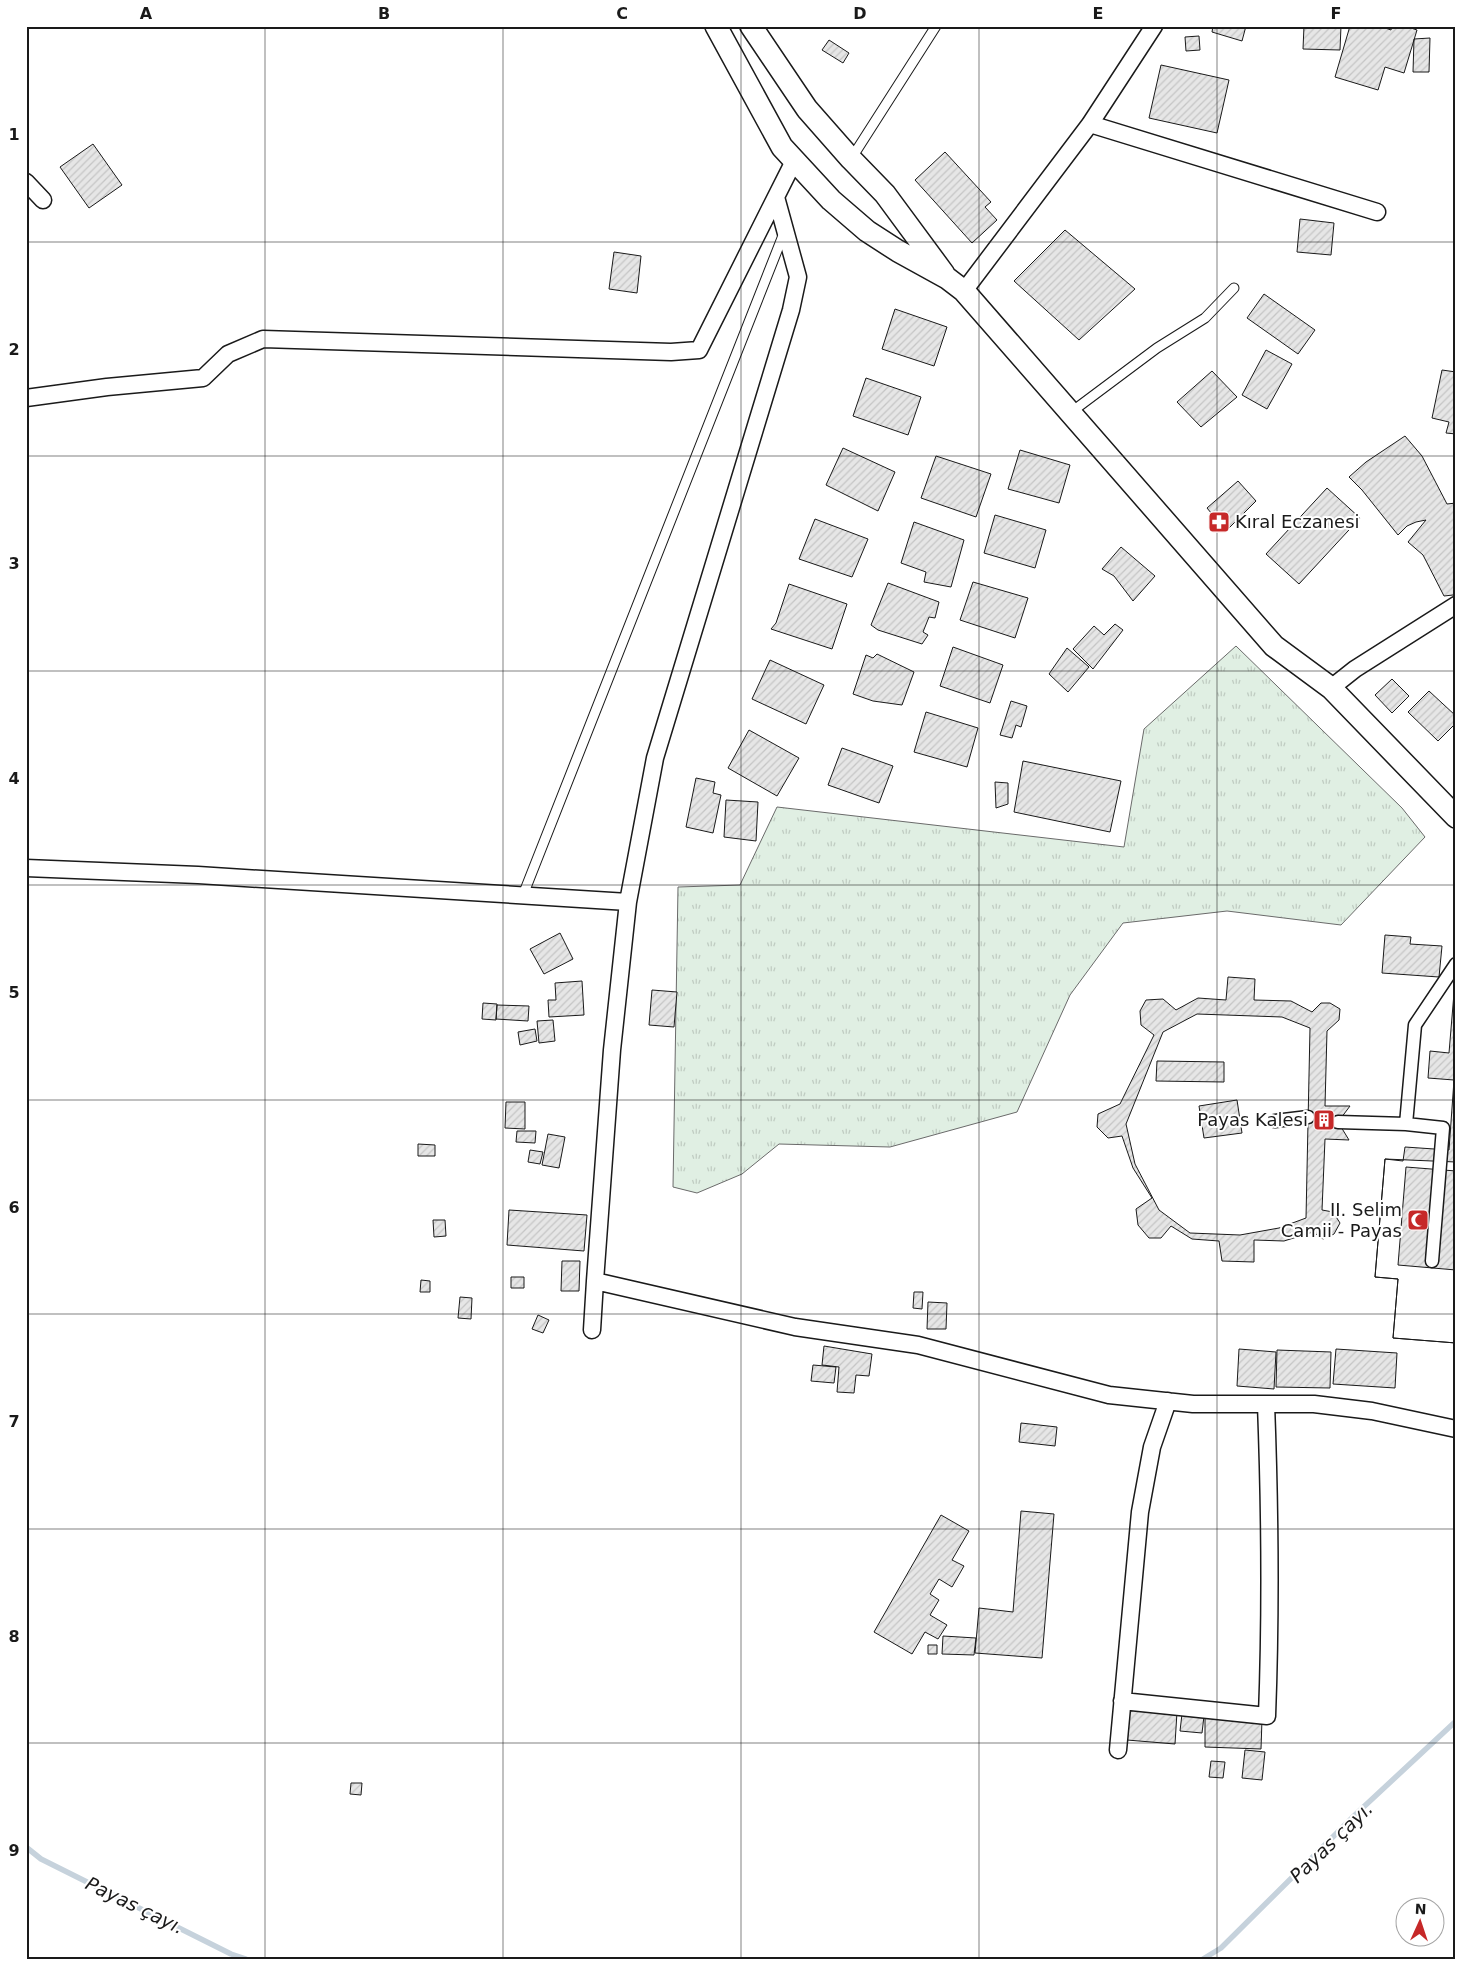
<svg xmlns="http://www.w3.org/2000/svg" width="1482" height="1985" font-family="'DejaVu Sans',sans-serif">
<style>
.park{fill:url(#park-tufts);stroke:#6a6a6a}
.lines{fill:none;stroke-linecap:round;stroke-linejoin:round}
.stream{stroke:#c6d2dc;stroke-width:5.5}
.building{fill:url(#building-hatch);stroke:#1a1a1a;fill-rule:evenodd}
.service-casing{stroke:#1a1a1a;stroke-width:11}
.pedestrian-casing{stroke:#1a1a1a;stroke-width:15}
.minor-casing{stroke:#1a1a1a;stroke-width:19}
.tertiary-casing{stroke:#1a1a1a;stroke-width:24}
.service{stroke:#fff;stroke-width:9}
.pedestrian{stroke:#fff;stroke-width:12}
.minor{stroke:#fff;stroke-width:16}
.tertiary{stroke:#fff;stroke-width:21}
.grid{fill:none;stroke:#1a1a1a;stroke-width:1;stroke-opacity:0.55}
.labels{text-anchor:middle;stroke-width:4;stroke-linejoin:round;paint-order:stroke}
.poi-label{font-size:18px;fill:#1a1a1a;stroke:#fff;text-anchor:end}
.water-label{font-size:19px;font-style:italic;fill:#1a1a1a;stroke:#fff}
.neatline{fill:none;stroke:#1a1a1a;stroke-width:2}
.grid-label{font-size:16px;text-anchor:middle;font-weight:bold;fill:#1a1a1a}
</style>
<defs>
<pattern id="park-tufts" width="24" height="20" patternUnits="userSpaceOnUse" patternTransform="scale(1.25)"><rect width="24" height="20" fill="#e0efe3"/><path d="M3 7l-1-3M5 7V3M7 7l1-3M15 17l-1-3M17 17v-4M19 17l1-3" fill="none" stroke="#c0ccc2"/></pattern>
<pattern id="building-hatch" width="6" height="6" patternUnits="userSpaceOnUse" patternTransform="scale(1.25)"><rect width="6" height="6" fill="#e6e6e6"/><path d="M-1 1l2-2M0 6l6-6M5 7l2-2" fill="none" stroke="#c5c5c5"/></pattern>
</defs>
<rect width="100%" height="100%" fill="#fff"/>
<path class="park" d="M1236 646 1402 808 1425 837 1341 925 1227 911 1123 923 1070 995 1017 1112 890 1147 779 1144 742 1174 697 1193 673 1187 678 887 740 885 777 807 1124 847 1144 729Z"/>
<g class="lines">
<path class="stream" d="M26 1847 41 1859 231 1954 246 1959
M1203 1959 1221 1948 1356 1814 1456 1721"/>
</g>
<path class="building" d="M1213 26H1246L1242 41 1212 32Z
M1304 26H1341L1340 50 1303 49Z
M1350 26H1380L1391 30 1392 26H1405L1417 30 1404 73 1385 67 1378 90 1335 77Z
M1199 36 1200 50 1186 51 1185 37Z
M1430 38 1429 72H1413L1414 39Z
M829 40 849 53 843 63 822 50Z
M1161 65 1229 80 1217 133 1149 118Z
M93 144 122 185 89 208 60 167Z
M945 152 991 202 985 207 997 220 972 243 915 180Z
M1300 219 1334 223 1331 255 1297 252Z
M1065 230 1135 289 1079 340 1014 281Z
M614 252 641 256 637 293 609 289Z
M1264 294 1315 330 1298 354 1247 318Z
M895 309 947 327 934 366 882 349Z
M1266 350 1292 364 1267 409 1242 395Z
M1442 370 1456 372V434L1446 433 1449 422 1432 418Z
M1212 371 1237 397 1201 427 1177 402Z
M866 378 921 397 908 435 853 416Z
M1405 436 1422 456 1447 504 1456 503V593L1453 595 1444 596 1423 555 1408 542 1426 520 1416 522 1407 526 1398 535 1362 490 1349 477 1366 462Z
M843 448 895 472 878 511 826 485Z
M1020 450 1070 465 1059 503 1008 489Z
M936 456 991 474 976 517 921 498Z
M1238 481 1256 501 1226 531 1207 508Z
M1327 488 1360 518 1299 584 1266 554Z
M995 515 1046 530 1035 568 984 553Z
M815 519 868 539 852 577 799 559Z
M914 522 964 540 951 587 924 582 926 572 901 563Z
M1121 547 1155 576 1133 601 1114 576 1102 569Z
M973 582 1028 598 1015 638 960 620Z
M888 583 939 602 935 618 929 617 923 632 928 635 922 644 878 630 871 625Z
M789 584 847 604 832 649 771 629 776 623Z
M1115 624 1123 630 1093 669 1073 649 1094 626 1104 635Z
M953 647 1003 665 990 703 940 686Z
M1067 648 1089 667 1068 692 1049 674Z
M877 654 914 672 902 705 873 701 853 694 866 655 873 658Z
M770 660 824 685 806 724 752 699Z
M1392 679 1409 696 1392 713 1375 695Z
M1429 691 1456 716V723L1438 741 1408 712Z
M1011 701 1027 706 1021 727 1016 725 1012 738 1000 735Z
M926 712 978 728 967 767 914 752Z
M749 730 799 758 777 796 728 768Z
M842 748 893 766 879 803 828 785Z
M1023 761 1121 781 1110 832 1014 812Z
M696 778 715 782 713 793 721 795 713 833 686 827Z
M995 782 1008 783V804L996 808Z
M726 800 758 802 756 841 724 837Z
M560 933 573 959 544 974 530 949Z
M1385 935 1411 937 1410 944 1442 946 1439 977 1382 973Z
M1228 977 1255 979 1254 1000 1291 1001 1312 1012 1321 1003H1330L1340 1009 1339 1020 1327 1031 1325 1106H1350L1338 1122 1349 1140 1325 1139 1322 1210 1333 1212 1340 1223 1334 1234 1323 1239 1313 1232 1284 1241 1254 1240V1262L1222 1261 1219 1241 1192 1239 1171 1226 1161 1238H1149L1138 1225 1136 1209 1152 1198 1133 1168 1122 1136 1108 1138 1097 1127 1098 1114 1120 1104 1154 1035 1141 1025 1140 1011 1146 1000 1163 999 1176 1010 1198 998 1226 1000ZM1197 1014 1282 1017 1310 1028 1306 1218 1279 1228 1240 1235 1190 1233 1159 1210 1135 1164 1126 1124 1163 1032Z
M582 981 584 1015 549 1017 548 1000H556L555 983Z
M652 990 677 992 674 1027 649 1025Z
M1454 993H1456V1171L1406 1167 1398 1265 1456 1270V1343L1393 1338 1398 1279 1375 1277 1385 1159 1403 1161 1405 1147 1449 1150 1454 1080 1428 1078 1430 1051 1449 1053Z
M483 1003 497 1004 496 1020 482 1019Z
M497 1005 529 1006 528 1021 496 1019Z
M553 1020 555 1041 539 1043 537 1021Z
M535 1029 537 1041 520 1045 518 1032Z
M1157 1061 1224 1062V1082L1156 1081Z
M1237 1100 1242 1133 1204 1138 1199 1106Z
M506 1102H525V1129L505 1128Z
M517 1131H536L535 1143 516 1142Z
M548 1134 565 1137 559 1168 542 1165Z
M418 1144 435 1145V1156H418Z
M530 1150 543 1152 540 1164 528 1162Z
M1385 1159 1456 1162V1343L1393 1338 1398 1279 1375 1277Z
M509 1210 587 1215 584 1251 507 1245Z
M433 1220H445L446 1236 434 1237Z
M562 1261H580L579 1291H561Z
M511 1277H524V1288H511Z
M421 1280 430 1281V1292H420Z
M914 1292H923L922 1309 913 1308Z
M460 1297 472 1298 471 1319 458 1318Z
M928 1302 947 1303 946 1329H927Z
M538 1315 549 1320 543 1333 532 1329Z
M824 1346 872 1354 869 1376 856 1375 854 1393 837 1392 839 1367 822 1365Z
M1239 1349 1276 1352 1274 1389 1237 1386Z
M1336 1349 1397 1353 1395 1388 1333 1384Z
M1277 1350 1331 1352 1330 1388 1276 1387Z
M813 1365 836 1367 834 1383 811 1381Z
M1021 1423 1057 1427 1055 1446 1019 1442Z
M1021 1511 1054 1514 1042 1658 975 1653 979 1608 1013 1612Z
M941 1515 969 1531 952 1560 964 1566 952 1587 939 1579 930 1594 939 1600 930 1615 947 1625 938 1639 925 1632 912 1654 874 1632Z
M943 1636 976 1638 974 1655 942 1654Z
M928 1645H937V1654H928Z
M1130 1708 1177 1712 1175 1744 1127 1740Z
M1182 1714 1204 1716 1202 1733 1180 1731Z
M1205 1716 1262 1719 1261 1749 1205 1747Z
M1245 1750 1265 1752 1262 1780 1242 1778Z
M1211 1761 1225 1762 1223 1778 1209 1777Z
M351 1783H362L361 1795 350 1794Z"/>
<g class="lines">
<g class="service-casing">
<path id="service" d="M851 159 936 26
M1070 413 1157 348 1205 318 1234 288
M523 895 784 233"/>
</g>
<g class="pedestrian-casing">
<path id="pedestrian" d="M1275 1121 1308 1117
M1338 1122 1406 1124 1415 1025 1456 964
M1406 1124 1443 1128 1432 1261"/>
</g>
<g class="minor-casing">
<path id="minor" d="M1090 124 1377 212
M26 182 43 200
M964 291 1090 124 1154 26
M26 398 107 387 203 378 228 354 263 339 671 352 699 350 794 161
M1331 688 1355 669 1456 605
M26 868 198 875 628 902 655 758 791 310 798 277 776 197
M628 902 612 1050 595 1281 795 1327 918 1345 1109 1395 1193 1404H1314L1372 1411 1456 1429
M592 1330 595 1281
M1122 1701 1267 1716C1271 1612 1270 1509 1266 1404
M1118 1750 1140 1512 1152 1447 1168 1401"/>
</g>
<g class="tertiary-casing">
<path id="tertiary" d="M716 26 782 147 831 200 867 231 898 251 947 278 964 291 1274 646 1331 688 1456 817
M751 26 807 109 851 159 885 194 944 274"/>
</g>
<use href="#service" class="service"/>
<use href="#pedestrian" class="pedestrian"/>
<use href="#minor" class="minor"/>
<use href="#tertiary" class="tertiary"/>
</g>
<path class="grid" d="M265 26V1959M503 26V1959M741 26V1959M979 26V1959M1217 26V1959M26 242H1456M26 456H1456M26 671H1456M26 885H1456M26 1100H1456M26 1314H1456M26 1529H1456M26 1743H1456"/>
<defs>
<g id="pharmacy-square" transform="scale(1.125)"><rect x="-9" y="-9" width="18" height="18" rx="4" fill="#c62828" stroke="#fff"/><path d="M-2-6h4v4h4v4h-4v4h-4v-4h-4v-4h4Z" fill="#fff"/></g>
<g id="building-square" transform="scale(1.125)"><rect x="-9" y="-9" width="18" height="18" rx="4" fill="#c62828" stroke="#fff"/><path d="M-4-6H4V6H1V3H-1V6H-4ZM-2.5-4.3h1.7v1.8h-1.7ZM.8-4.3h1.7v1.8H.8ZM-2.5-1h1.7V.8h-1.7ZM.8-1h1.7V.8H.8Z" fill="#fff"/></g>
<g id="mosque-square" transform="scale(1.125)"><rect x="-9" y="-9" width="18" height="18" rx="4" fill="#c62828" stroke="#fff"/><path d="M3.5-4.9A6 6 0 1 0 3.5 4.9A5 5 0 1 1 3.5-4.9Z" fill="#fff"/></g>
</defs>
<g fill-rule="evenodd">
<use href="#pharmacy-square" x="1219" y="522"/>
<use href="#building-square" x="1324" y="1120"/>
<use href="#mosque-square" x="1418" y="1220"/>
</g>
<g class="labels">
<g class="poi-label">
<text x="1235" y="528" text-anchor="start">Kıral Eczanesi</text>
<text x="1308" y="1126">Payas Kalesi</text>
<text x="1402" y="1216">II. Selim<tspan x="1402" dy="21">Camii - Payas</tspan></text>
</g>
<g class="water-label">
<text transform="translate(1331 1842) rotate(-44)" y="7">Payas çayı.</text>
<text transform="translate(135 1905) rotate(26)" y="7">Payas çayı.</text>
</g>
</g>
<rect width="1482" height="1985" fill="none" stroke="#ffffff" stroke-width="55"/>
<g transform="translate(1420 1922) rotate(3)"><circle r="24" fill="#ffffff" stroke="#a3a3a3"/>
<path d="M0-4L9 19L0 12L-9 19Z" fill="#c62828"/>
<text y="-8" font-size="14" font-weight="bold" text-anchor="middle" fill="#1a1a1a">N</text>
</g>
<rect x="28" y="28" width="1426" height="1930" class="neatline"/>
<g class="grid-label">
<text x="146" y="19">A</text>
<text x="384" y="19">B</text>
<text x="622" y="19">C</text>
<text x="860" y="19">D</text>
<text x="1098" y="19">E</text>
<text x="1336" y="19">F</text>
<text x="14" y="140">1</text>
<text x="14" y="355">2</text>
<text x="14" y="569">3</text>
<text x="14" y="784">4</text>
<text x="14" y="998">5</text>
<text x="14" y="1213">6</text>
<text x="14" y="1427">7</text>
<text x="14" y="1642">8</text>
<text x="14" y="1856">9</text>
</g>
</svg>
